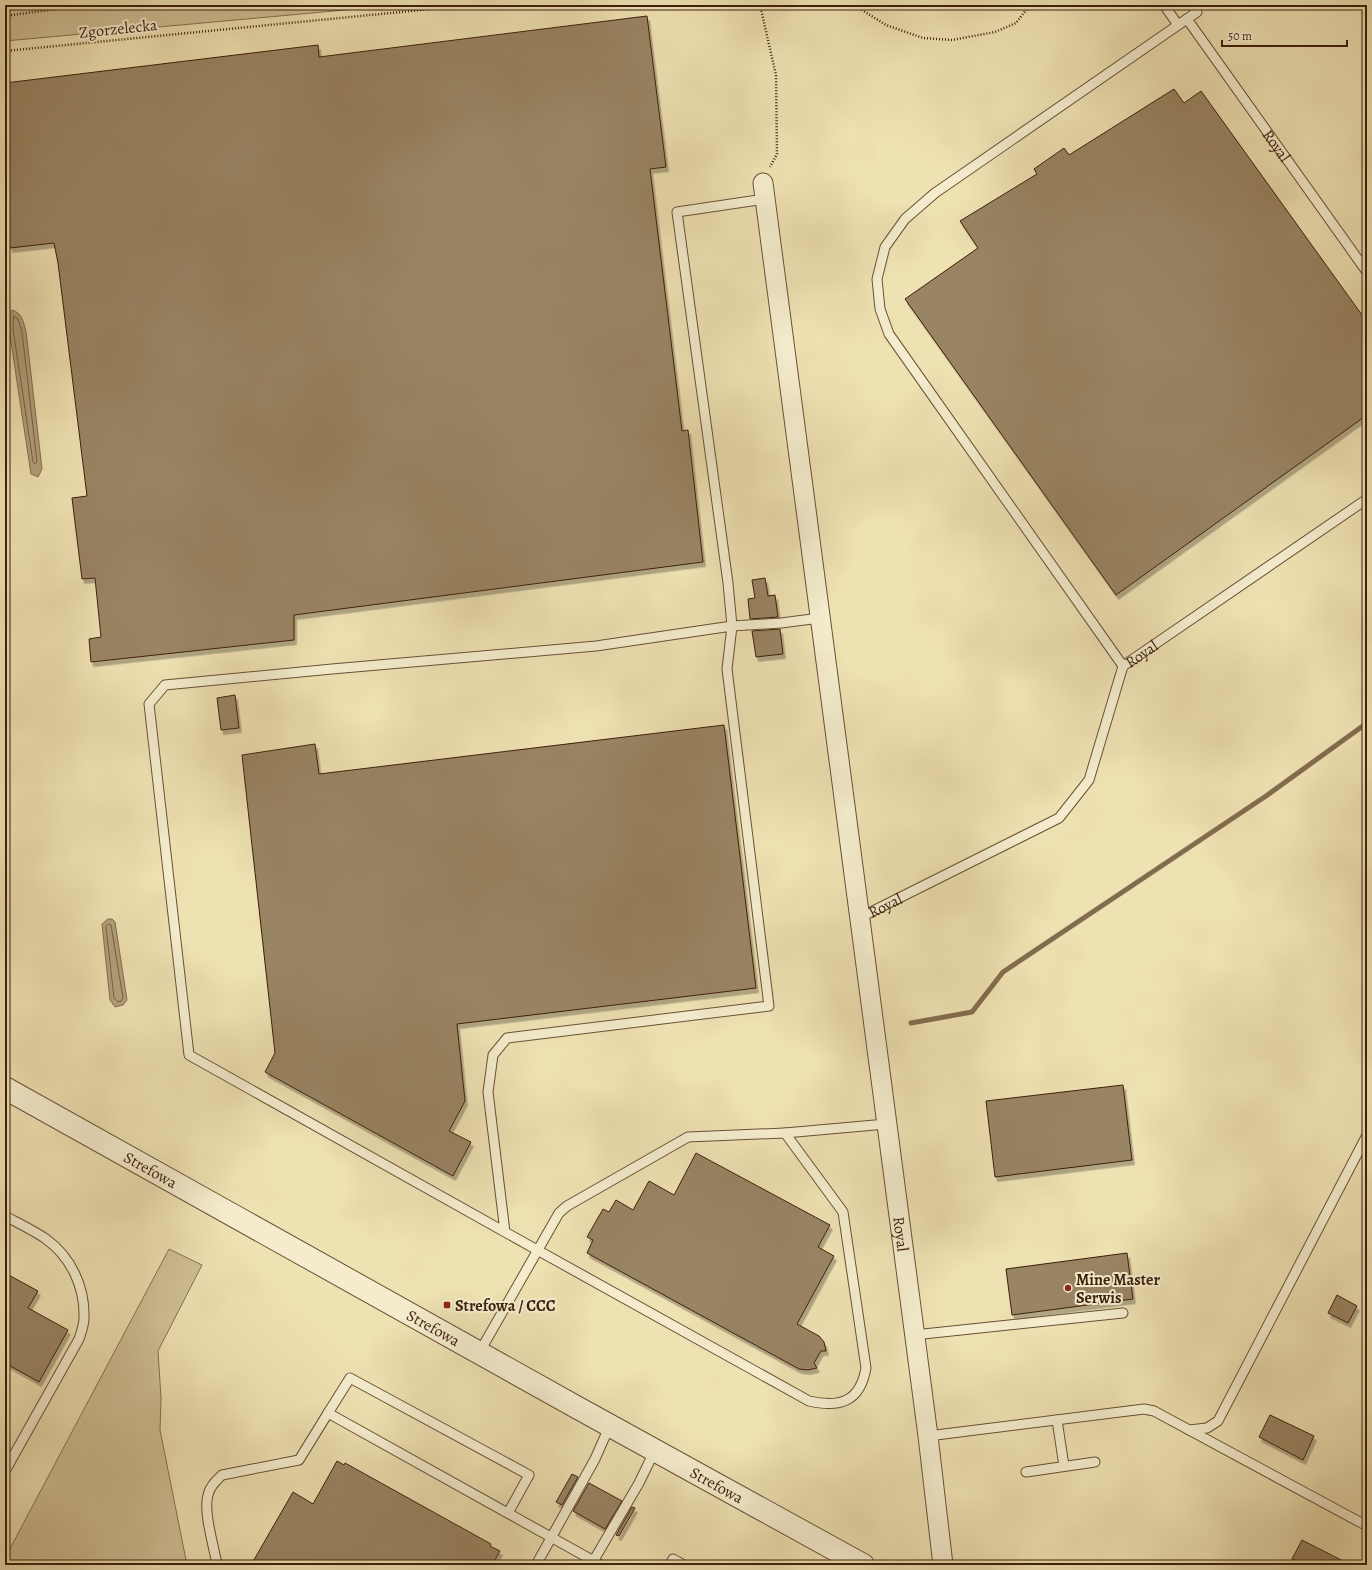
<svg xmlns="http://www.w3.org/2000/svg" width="1372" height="1570" font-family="Alegreya,serif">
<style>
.green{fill:#d0c096;stroke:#867052}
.water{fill:#b29f7a;stroke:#836c4e}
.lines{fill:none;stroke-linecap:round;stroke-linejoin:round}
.shore{stroke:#785f44;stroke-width:1}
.stream{stroke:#836c4e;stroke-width:5}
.building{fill:#998463;stroke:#3d1f0d;filter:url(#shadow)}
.service-casing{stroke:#695036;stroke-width:11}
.minor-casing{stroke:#695036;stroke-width:21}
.tertiary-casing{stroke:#695036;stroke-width:24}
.path{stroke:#3d1f0d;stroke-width:2.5;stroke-dasharray:1 2;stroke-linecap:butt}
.service{stroke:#f4eccd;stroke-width:9}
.minor{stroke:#f4eccd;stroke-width:19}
.tertiary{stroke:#f4eccd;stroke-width:22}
.poi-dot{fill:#8f2418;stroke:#f4eccd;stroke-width:1.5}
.labels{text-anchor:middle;stroke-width:4;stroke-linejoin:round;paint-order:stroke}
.street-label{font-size:16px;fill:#3d1f0d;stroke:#f4eccd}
.poi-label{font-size:16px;font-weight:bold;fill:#3d1f0d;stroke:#f4eccd;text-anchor:start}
</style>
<defs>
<filter id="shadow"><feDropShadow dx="2.5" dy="4.5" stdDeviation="0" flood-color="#0004"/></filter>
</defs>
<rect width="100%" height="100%" fill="#eee1b2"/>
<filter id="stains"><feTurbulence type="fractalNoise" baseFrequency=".005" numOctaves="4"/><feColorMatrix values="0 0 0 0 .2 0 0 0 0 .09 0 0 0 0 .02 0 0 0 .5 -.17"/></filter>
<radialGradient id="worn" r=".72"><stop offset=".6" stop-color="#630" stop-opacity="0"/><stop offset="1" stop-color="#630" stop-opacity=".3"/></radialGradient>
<path class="green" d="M5 5H400L5 41Z
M169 1249 202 1265 158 1351 161 1398 160 1430 187 1565H5V1558Z"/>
<path class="water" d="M12 310C22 313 23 321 26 331L42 469 38 477 31 474 9 329V314Z
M108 919H112L115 922 127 1000 123 1005 115 1007 110 1000 102 924Z"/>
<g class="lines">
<path class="shore" d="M14 316 18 319 22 332 37 462 35 464 33 462 13 329Z
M109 924 111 925 123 998 121 1001 118 1002 114 998 106 927Z"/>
<path class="stream" d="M911 1023 972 1012 1003 972 1266 796 1367 723"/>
</g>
<path class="building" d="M647 16 666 167 650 169 682 431 688 430 703 562 294 615V640L91 662 89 639 101 637 95 578 82 579 72 498 87 496 58 263 54 243 10 248 5 212V83L318 45 319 57Z
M1174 89 1184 103 1201 91 1367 322V415L1116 595 905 299 978 248 960 221 1037 174 1034 169 1064 148 1069 155Z
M765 578 768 596 775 595 778 617 750 619 748 599 755 598 752 580Z
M780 629 783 654 756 657 752 631Z
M235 695 239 728 221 730 217 698Z
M724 725 756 988 457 1024 465 1101 449 1131 471 1142 453 1176 265 1072 275 1053 242 755 315 744 319 774Z
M1123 1085 1132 1160 995 1177 986 1101Z
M696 1153 830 1225 818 1247 834 1256 797 1324 819 1336 824 1342 826 1351H821L814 1363 817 1368 808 1370 799 1369 587 1253 593 1240 587 1237 603 1209 609 1212 616 1200 633 1210 649 1181 674 1195Z
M1127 1253 1133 1299 1012 1315 1006 1269Z
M5 1273 38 1291 28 1308 68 1330 39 1382 5 1363Z
M1337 1295 1357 1306 1348 1323 1328 1313Z
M1270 1415 1314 1436 1303 1460 1259 1437Z
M337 1461 344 1465 345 1463 491 1544 490 1546 500 1551 492 1565H251L293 1492 313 1504Z
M572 1474 578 1477 562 1505 556 1502Z
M589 1483 622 1501 605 1529 573 1511Z
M632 1507 635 1508 619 1536 616 1535Z
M1302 1540 1351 1565H1304L1292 1559Z"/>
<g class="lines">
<g class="service-casing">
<g id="service">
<path d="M1164 5 1178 25"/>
<path id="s1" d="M1187 19 1367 272"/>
<path d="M765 199 677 212 728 583 732 626 781 623 820 618"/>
<path d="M1123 666 889 334 880 309 877 279 885 247 905 219 935 193 1197 12 1192 5"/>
<path id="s2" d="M859 918 1059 818 1089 780 1123 666 1367 499"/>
<path d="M785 1133 886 1124"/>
<path d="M5 1216C18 1223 33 1230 46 1239 71 1257 85 1287 84 1318 84 1325 81 1333 79 1339L5 1471"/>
<path d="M914 1335 1123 1313"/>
<path d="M479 1353 559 1213 567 1206 688 1137 785 1133 843 1212 866 1368C860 1402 840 1408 809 1401L539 1251 505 1232 189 1055 149 704 165 685 332 669 596 646 732 626 727 669 769 1006 507 1038 493 1055 488 1092 505 1232"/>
<path d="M328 1413 350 1378 529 1475 508 1513"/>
<path d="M1057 1420 1064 1466"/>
<path d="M1189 1430 1207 1428 1218 1421 1367 1135"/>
<path d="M928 1436 1144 1409 1154 1411 1367 1526"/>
<path d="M1026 1472 1095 1462"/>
<path d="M217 1565C214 1546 203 1512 208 1495 210 1486 216 1481 222 1475L299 1460 328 1413 601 1565"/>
<path d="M536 1565 595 1459 610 1425"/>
<path d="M591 1565 639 1483 655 1450"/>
<path d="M670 1565 673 1559 684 1565"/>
</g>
</g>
<g class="minor-casing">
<g id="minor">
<path id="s3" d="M763 183 928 1436 943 1565"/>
</g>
</g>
<g class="tertiary-casing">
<g id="tertiary">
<path id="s4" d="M5 1088 578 1408 863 1565"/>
</g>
</g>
<path class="path" d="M760 5 776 75 777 154 770 167
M854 5 886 25 923 38 952 40 995 32 1016 23 1030 5
M5 16 85 5
M5 51 472 5"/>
<use href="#service" class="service"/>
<use href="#minor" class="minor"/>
<use href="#tertiary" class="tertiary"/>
</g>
<g class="poi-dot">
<circle cx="1068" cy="1288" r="4"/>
<rect x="443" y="1301" width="8" height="8" rx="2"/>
</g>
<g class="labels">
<g class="street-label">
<text transform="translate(118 28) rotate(-6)" y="6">Zgorzelecka</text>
<text dy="6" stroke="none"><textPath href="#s1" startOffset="155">Royal</textPath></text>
<text dy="6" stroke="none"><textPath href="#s2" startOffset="413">Royal</textPath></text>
<text dy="6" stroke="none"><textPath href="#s2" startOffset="29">Royal</textPath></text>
<text dy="6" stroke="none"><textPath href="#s4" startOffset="167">Strefowa</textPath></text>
<text dy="6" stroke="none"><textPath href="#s3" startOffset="1060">Royal</textPath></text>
<text dy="6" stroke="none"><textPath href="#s4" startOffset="491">Strefowa</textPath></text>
<text dy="6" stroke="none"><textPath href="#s4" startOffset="815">Strefowa</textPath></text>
</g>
<g class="poi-label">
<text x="1076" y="1285">Mine Master<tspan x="1076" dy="18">Serwis</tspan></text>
<text x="455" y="1311">Strefowa / CCC</text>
</g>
</g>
<rect width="1372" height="1570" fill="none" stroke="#eee1b2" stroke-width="20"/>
<rect x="6" y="6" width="1360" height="1558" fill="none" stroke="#3d1f0d" stroke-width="2"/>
<rect x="10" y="10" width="1352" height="1550" fill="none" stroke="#3d1f0d"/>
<path d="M1222 40v6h125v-6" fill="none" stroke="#3d1f0d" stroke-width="2"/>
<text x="1228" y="40" font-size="12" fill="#3d1f0d" stroke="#f4eccd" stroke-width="3" paint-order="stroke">50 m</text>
<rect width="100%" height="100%" filter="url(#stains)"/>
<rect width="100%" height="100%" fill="url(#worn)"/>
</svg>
